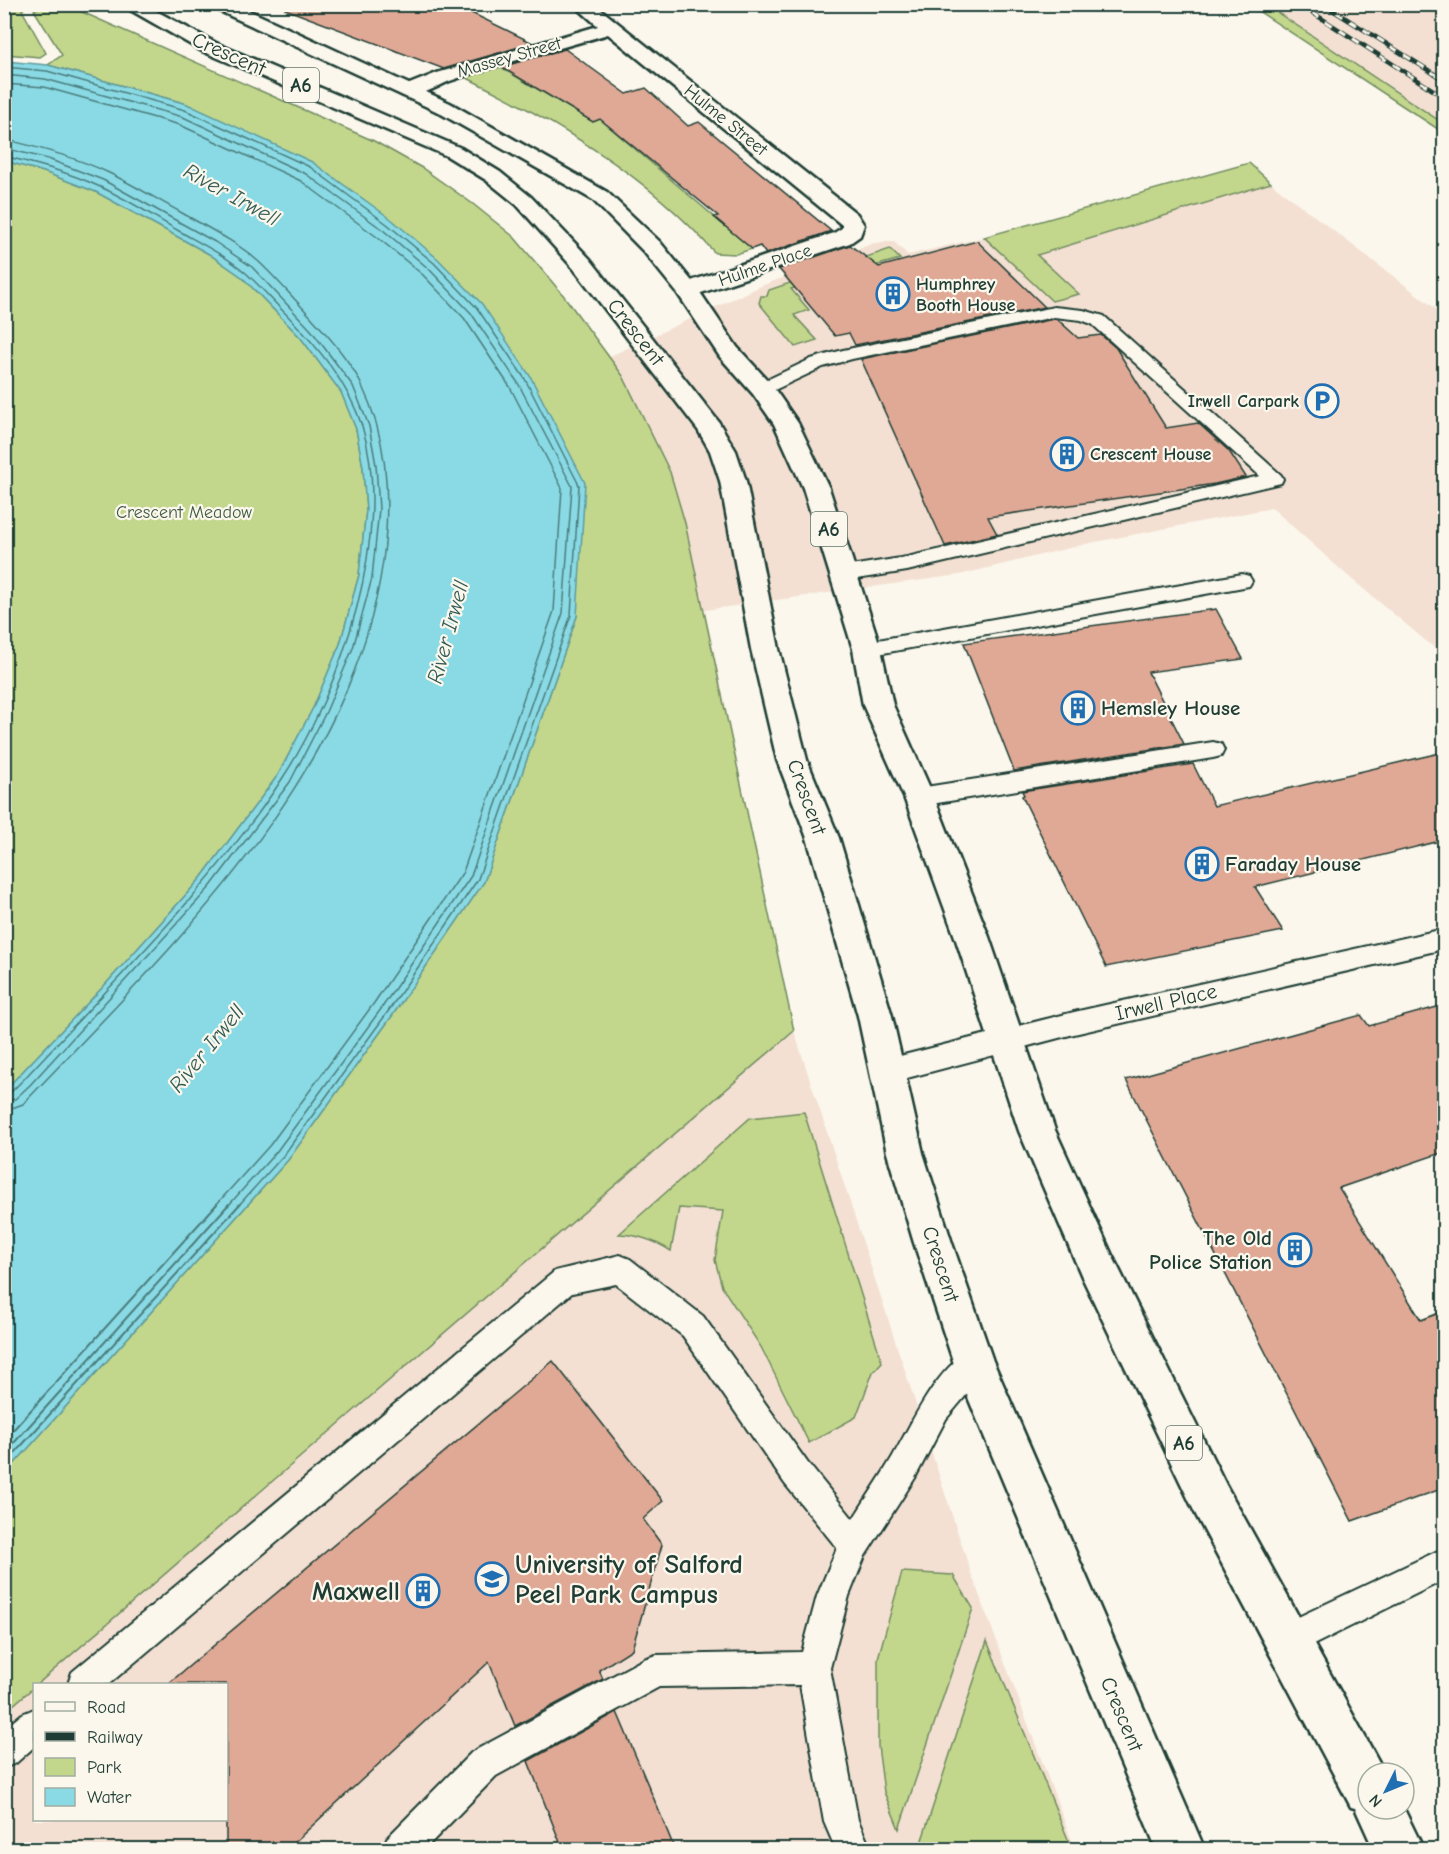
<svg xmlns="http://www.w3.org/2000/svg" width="1449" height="1854" font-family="'Comic Neue',sans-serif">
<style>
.built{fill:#f3e0d2;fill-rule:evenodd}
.green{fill:#c2d78c;stroke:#708a60;stroke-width:1.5}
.water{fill:#8adae5;stroke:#5f9b9e;stroke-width:1.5}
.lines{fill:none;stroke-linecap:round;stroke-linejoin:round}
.shore-far1{stroke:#4a7c7b;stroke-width:1.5}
.shore{stroke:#4a7c7b;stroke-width:2}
.building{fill:#e0a996;stroke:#1f3d34;stroke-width:1.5}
.service-casing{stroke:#1f3d34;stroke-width:4}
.minor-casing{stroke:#1f3d34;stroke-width:5}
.trunk-casing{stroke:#1f3d34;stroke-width:5}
.service{fill:#fbf7ec;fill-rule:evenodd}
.minor{fill:#fbf7ec;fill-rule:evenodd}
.trunk{fill:#fbf7ec;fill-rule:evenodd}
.rail-casing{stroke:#1f3d34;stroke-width:4.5}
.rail{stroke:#fbf7ec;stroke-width:3;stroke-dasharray:8;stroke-linecap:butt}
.labels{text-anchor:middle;stroke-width:4.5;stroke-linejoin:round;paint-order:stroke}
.far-street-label{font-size:18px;fill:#1f3d34;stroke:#fbf7ec}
.far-poi-label{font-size:18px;font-weight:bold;fill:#1f3d34;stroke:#fbf7ec;text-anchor:start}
.far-park-label{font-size:18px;fill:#405c46;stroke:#fbf7ec}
.shield{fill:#fbf7ec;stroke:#61756b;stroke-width:1.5}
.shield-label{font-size:20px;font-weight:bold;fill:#1f3d34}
.street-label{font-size:21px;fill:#1f3d34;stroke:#fbf7ec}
.poi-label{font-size:21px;font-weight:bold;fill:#1f3d34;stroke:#fbf7ec;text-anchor:start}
.water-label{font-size:22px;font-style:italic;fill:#345c57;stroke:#fbf7ec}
.near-poi-label{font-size:26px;font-weight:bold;fill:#1f3d34;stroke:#fbf7ec;text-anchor:start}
</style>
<rect width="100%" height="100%" fill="#fbf7ec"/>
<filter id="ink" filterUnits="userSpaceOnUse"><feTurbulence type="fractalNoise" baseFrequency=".0167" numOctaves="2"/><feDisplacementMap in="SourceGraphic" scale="12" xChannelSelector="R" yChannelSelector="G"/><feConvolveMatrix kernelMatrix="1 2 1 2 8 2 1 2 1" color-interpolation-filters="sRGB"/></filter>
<g filter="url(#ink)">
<path class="built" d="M1249 5H1444V133L1293 33Z
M1271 183 1444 315V656L1348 576 1272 508 1090 543 959 575 705 610 794 1031 971 1573 1075 1849 5 1850V1474L288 1160 537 390 761 286 874 243 893 241 908 255 984 237 1010 260 1036 255ZM34 1684H226V1820H34Z"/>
<path class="green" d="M64 4 374 141 422 168 473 204 514 237 564 296 623 376 670 472 685 523 794 1031 5 1712V1474L288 1160 392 1016 484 882 577 616 187 104 48 65 62 55 34 10 43 5Z
M4 5H28L22 10 46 53 40 57 5 54Z
M1249 5H1266L1444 124V133Z
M500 67 593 122 600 119 752 249 736 254 715 253C648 176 556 121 465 77Z
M5 161 44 172 96 192 209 254 242 277 301 338 341 392 356 429 363 467 366 510 359 575 340 644 314 706 278 775 201 878 104 986 5 1090Z
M1249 163 1271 183 1037 255 1079 294 1052 301 984 237Z
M890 249 900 259 791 289 809 310 794 315 817 340 795 347 759 303 761 296H767L769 290Z
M804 1112 882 1362 873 1372 856 1417 809 1443 761 1347 722 1287 715 1260 723 1211 679 1208 671 1251C654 1240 639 1235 619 1234L750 1118Z
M902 1572 953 1575 973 1608 899 1829 884 1792 878 1746V1658Z
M987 1641 1072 1849 924 1850 921 1843Z"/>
<path class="water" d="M5 61 48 65 187 104 312 162 391 219 438 259 482 304 530 376 585 483 577 616 484 882 392 1016 288 1160 5 1474V1090L104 986 201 878 278 775 314 706 340 644 359 575 366 510 363 467 356 429 341 392 301 338 242 277 209 254 96 192 44 172 5 161Z"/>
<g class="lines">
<path class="shore-far1" d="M4 67 47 71 185 110 310 167 387 224 434 263 477 308 525 379 579 485 571 615 478 879 387 1013 283 1156 238 1206
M4 75 45 79 183 117 306 174 383 230 429 269 471 313 518 383 572 486 563 613 471 876 381 1009 277 1151 228 1206
M4 84 44 87 180 125 301 181 377 237 423 275 464 318 510 387 562 488 554 611 463 872 374 1003 270 1145 215 1206
M4 139C39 148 76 157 109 173 134 185 158 200 182 213 208 228 237 242 259 262 273 275 286 290 299 304 319 325 351 360 362 386 386 436 390 489 385 544 362 772 172 946 23 1104L4 1111
M4 148 48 159 103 180 215 242 252 267 311 330 353 386 369 426 376 465 379 509 372 578 353 648 326 712 290 782 211 886 30 1085 15 1099 4 1102
M4 156C36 164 68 172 98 186 126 198 153 216 179 231 202 244 228 257 247 274 261 287 273 301 286 314 317 346 348 383 362 426 395 531 341 690 282 779 210 889 113 982 24 1079L10 1093 4 1094"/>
<path class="shore" d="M4 1440 217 1204
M4 1454 229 1204
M4 1465 240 1204"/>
</g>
<path class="building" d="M285 4H453L533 43 444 69 285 9Z
M565 49 627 94 646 88 688 126 699 122 831 231 766 254 760 246 752 249 714 217 718 216 600 119 593 122 501 67Z
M977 241 1045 307 855 345 849 333 835 336 779 269 850 245 879 267Z
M1054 319 1058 320 1078 338 1101 335 1116 348 1166 428 1198 423 1229 451 1246 477 1215 484 988 517 997 534 945 546 861 359Z
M1216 609 1243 659 1148 672 1184 744 1014 771 964 643Z
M1444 752V840L1255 887 1283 931 1106 967 1022 796 1024 795 1022 791 1193 764 1214 806Z
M1444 1005V1152L1339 1188 1421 1320 1444 1311V1488L1352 1521 1126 1080 1361 1015 1369 1026Z
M553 1361 663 1501 643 1519 662 1545 632 1649 599 1670 603 1679 515 1726 489 1662 286 1850H226V1684H168Z
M617 1712 662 1818 675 1850H563L528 1761Z"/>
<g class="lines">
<g class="service-casing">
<path id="service" d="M1054 307 1083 310 1104 316 1281 475 1283 479 1281 483 907 571 844 581 837 579 834 574 837 569 844 567 907 557 1260 476 1092 324 1081 320 1054 317 852 359 823 367 768 393H756L753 389 756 385 811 359 843 350Z
M1242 574 1249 576 1252 581 1249 586 867 656 860 654 857 649 860 644 867 642Z
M1213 742 1221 744 1224 750 1221 756 1213 758 919 806 911 803 908 797 911 791 919 788Z
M1444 929V949L1074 1034 888 1083 879 1079 875 1071 879 1063 888 1059 1074 1012Z
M620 1255 630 1259 703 1316 807 1462 853 1519C866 1498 881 1477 893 1456 912 1423 938 1364 974 1349L984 1354 989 1364 984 1374 946 1419 915 1478 865 1556 849 1596 830 1668 858 1820 871 1850H836L824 1822 800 1685 659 1687 496 1776 424 1850H382L387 1838 472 1752 644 1659 656 1655 802 1652 817 1596 837 1548 785 1484 683 1336 616 1284 572 1293 109 1684H68L72 1672 555 1271Z
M1444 1548V1580L1299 1652 1287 1656 1275 1652 1271 1640 1275 1628Z
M34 1709V1747L16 1763 4 1768V1729L22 1714Z"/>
</g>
<g class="minor-casing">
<path id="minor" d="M573 4H594L857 214 864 225 860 236 850 243 695 295 687 297 679 295 676 290 679 285 834 233 842 228V225L608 34C556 50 501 63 450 81 435 87 418 99 402 95L399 91 402 87 437 73 598 26Z"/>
</g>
<g class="trunk-casing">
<path id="trunk" d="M120 4H143L216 43 461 148 500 172 531 197 590 259 718 421 736 451 746 481 779 649 807 760 839 838 892 1016 923 1153 952 1243 993 1361 1205 1850H1157L954 1364 914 1243 887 1153 858 1016 807 838 777 760 751 649 720 481 710 451 698 430 574 269 517 205 486 180 447 156 202 51Z
M210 4H235L450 103 607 192 660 242 695 285 737 347 771 384 798 423 829 488 881 649 893 705 934 797 989 937 1055 1130 1111 1253 1226 1485 1385 1773H1368V1809H1404L1424 1850H1374L1355 1808 1351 1807 1196 1515 1083 1279 1019 1131 955 937 904 797 863 705 853 649 803 488 774 424 753 394 720 357 678 294 644 252 593 200 436 111 213 8Z"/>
</g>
<use href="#service" class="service"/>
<use href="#minor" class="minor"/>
<use href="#trunk" class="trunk"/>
<g class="rail-casing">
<path id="rail" d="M1299 4 1444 97
M1323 4 1444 80"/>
</g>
<use href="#rail" class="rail"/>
</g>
</g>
<defs>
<g id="building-ring" transform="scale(1.725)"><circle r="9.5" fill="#fbf7ec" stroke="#1f6fb2" stroke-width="1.5"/><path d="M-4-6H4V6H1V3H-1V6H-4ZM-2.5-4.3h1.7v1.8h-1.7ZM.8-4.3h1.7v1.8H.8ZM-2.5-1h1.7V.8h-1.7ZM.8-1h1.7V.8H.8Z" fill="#1f6fb2"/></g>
<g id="parking-ring" transform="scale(1.725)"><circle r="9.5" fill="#fbf7ec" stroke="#1f6fb2" stroke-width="1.5"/><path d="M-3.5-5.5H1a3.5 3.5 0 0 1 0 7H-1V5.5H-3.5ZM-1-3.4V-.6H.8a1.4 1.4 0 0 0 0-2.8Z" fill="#1f6fb2"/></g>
<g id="university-ring" transform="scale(1.725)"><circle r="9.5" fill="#fbf7ec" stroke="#1f6fb2" stroke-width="1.5"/><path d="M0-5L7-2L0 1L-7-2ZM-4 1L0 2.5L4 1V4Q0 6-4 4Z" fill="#1f6fb2"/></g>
</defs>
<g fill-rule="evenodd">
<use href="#building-ring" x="893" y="294"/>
<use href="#parking-ring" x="1322" y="401"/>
<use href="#building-ring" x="1067" y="454"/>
<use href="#building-ring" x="1078" y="708"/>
<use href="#building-ring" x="1202" y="864"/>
<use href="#building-ring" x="1295" y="1250"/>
<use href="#university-ring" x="492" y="1579"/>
<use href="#building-ring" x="423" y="1591"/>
</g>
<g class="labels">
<g class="far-street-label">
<text transform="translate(509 57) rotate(-16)" y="6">Massey Street</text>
<text transform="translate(726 120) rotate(39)" y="6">Hulme Street</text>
<text transform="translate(765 265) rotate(-19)" y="6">Hulme Place</text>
</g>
<g class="far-poi-label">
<text x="916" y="290">Humphrey<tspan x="916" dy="21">Booth House</tspan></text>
<text x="1299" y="407" text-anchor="end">Irwell Carpark</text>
<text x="1090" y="460">Crescent House</text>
</g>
<g class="far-park-label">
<text x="184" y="518">Crescent Meadow</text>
</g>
<g class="shield">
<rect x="283" y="68" width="36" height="34" rx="4.5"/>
<rect x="811" y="512" width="36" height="34" rx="4.5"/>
<rect x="1166" y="1426" width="36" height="34" rx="4.5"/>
</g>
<g class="shield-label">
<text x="301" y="92">A6</text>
<text x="829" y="536">A6</text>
<text x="1184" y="1450">A6</text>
</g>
<g class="street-label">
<text transform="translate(229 54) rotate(24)" y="7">Crescent</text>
<text transform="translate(636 332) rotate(52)" y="7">Crescent</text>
<text transform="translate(807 797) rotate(70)" y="7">Crescent</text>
<text transform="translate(1166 1002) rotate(-13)" y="7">Irwell Place</text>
<text transform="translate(941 1264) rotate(72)" y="7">Crescent</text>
<text transform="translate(1122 1714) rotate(67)" y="7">Crescent</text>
</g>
<g class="poi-label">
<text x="1101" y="715">Hemsley House</text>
<text x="1225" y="871">Faraday House</text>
<text x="1272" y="1245" text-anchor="end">The Old<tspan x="1272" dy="24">Police Station</tspan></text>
</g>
<g class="water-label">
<text transform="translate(232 194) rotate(29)" y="8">River Irwell</text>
<text transform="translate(447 632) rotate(-75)" y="8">River Irwell</text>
<text transform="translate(206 1048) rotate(-51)" y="8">River Irwell</text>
</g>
<g class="near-poi-label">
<text x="515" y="1573">University of Salford<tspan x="515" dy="30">Peel Park Campus</tspan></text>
<text x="400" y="1600" text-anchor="end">Maxwell</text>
</g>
</g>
<rect width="1449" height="1854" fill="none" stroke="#fbf7ec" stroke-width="24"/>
<rect x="12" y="12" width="1425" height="1830" fill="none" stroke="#1f3d34" stroke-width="2" filter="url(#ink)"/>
<rect x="33" y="1683" width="195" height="138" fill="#fbf7ec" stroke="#a3ada2" stroke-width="1.5"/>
<rect x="45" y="1702" width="30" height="9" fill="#fbf7ec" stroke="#a3ada2" stroke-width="1.5"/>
<text x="87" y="1713" font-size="18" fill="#1f3d34">Road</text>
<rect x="45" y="1732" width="30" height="9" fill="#1f3d34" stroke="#a3ada2" stroke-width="1.5"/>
<text x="87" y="1743" font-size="18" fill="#1f3d34">Railway</text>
<rect x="45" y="1758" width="30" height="18" fill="#c2d78c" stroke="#a3ada2" stroke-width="1.5"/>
<text x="87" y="1773" font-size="18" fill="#1f3d34">Park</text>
<rect x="45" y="1788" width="30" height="18" fill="#8adae5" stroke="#a3ada2" stroke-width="1.5"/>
<text x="87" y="1803" font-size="18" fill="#1f3d34">Water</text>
<g transform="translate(1386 1791) rotate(227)"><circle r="28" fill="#fbf7ec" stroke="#a3ada2" stroke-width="1.5"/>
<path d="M0-4.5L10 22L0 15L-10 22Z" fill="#1f6fb2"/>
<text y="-9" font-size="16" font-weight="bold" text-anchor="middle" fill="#1f3d34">N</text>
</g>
</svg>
